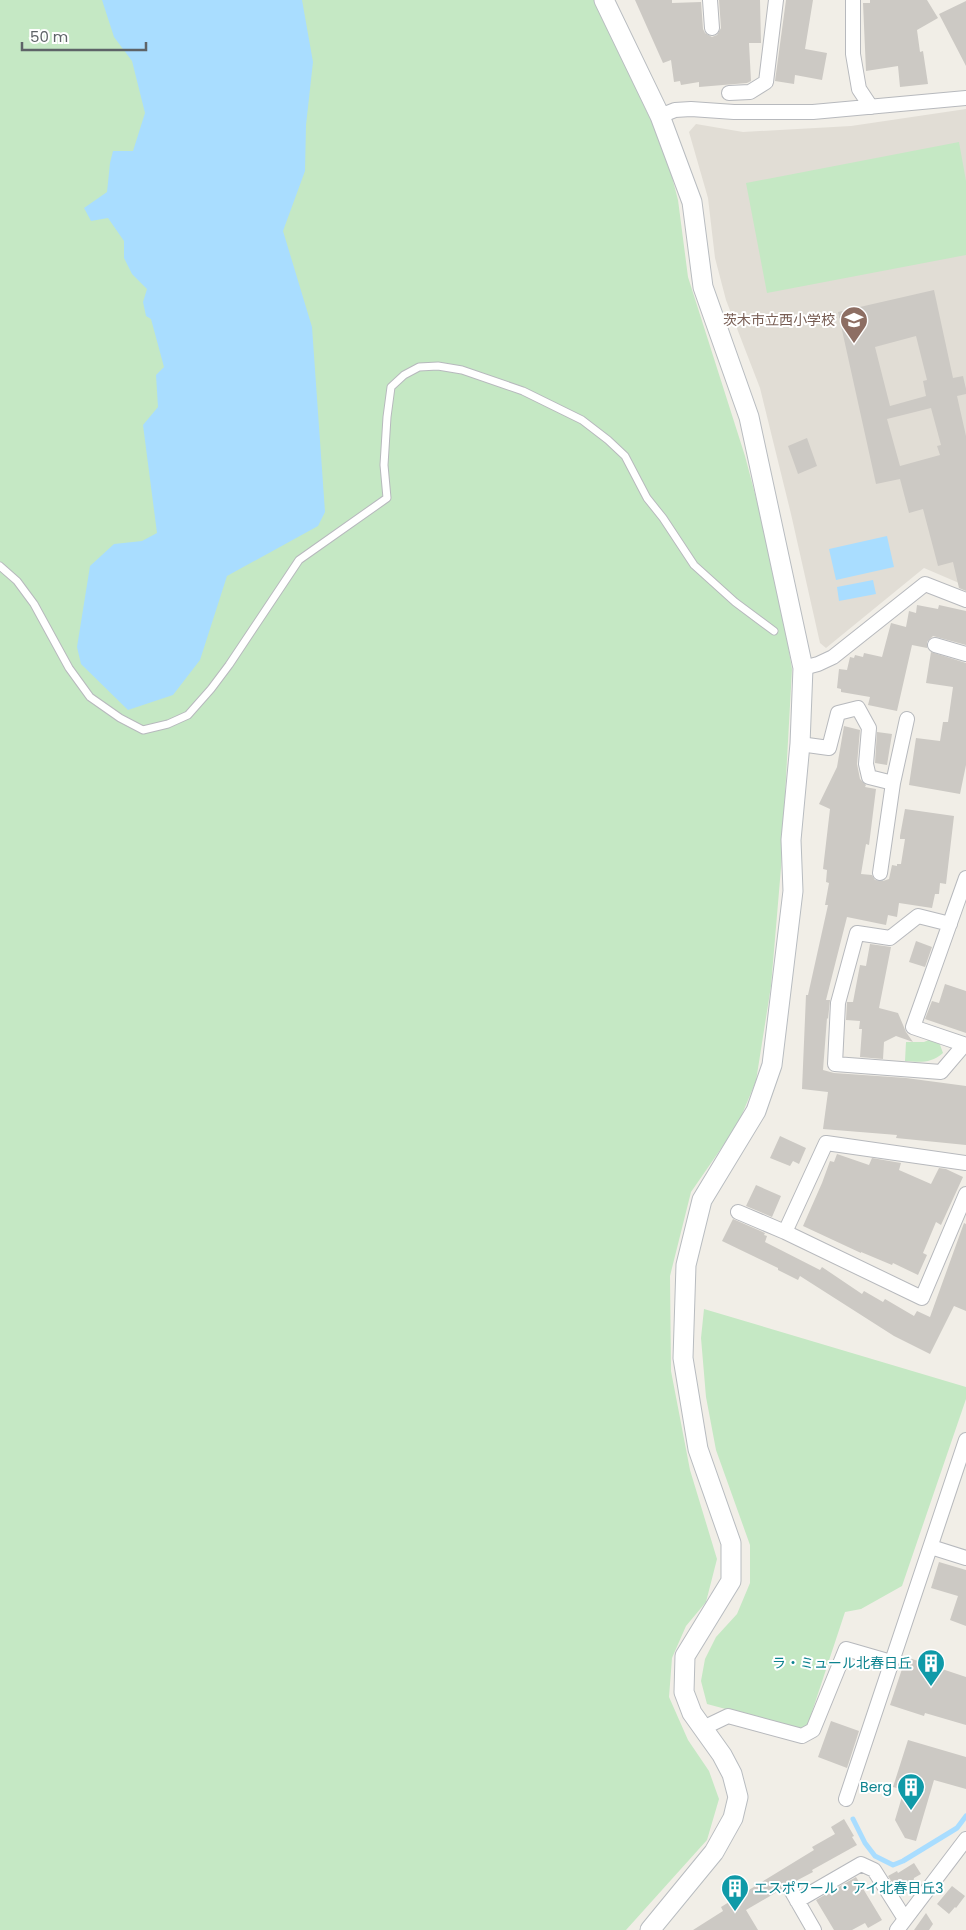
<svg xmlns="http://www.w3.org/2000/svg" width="966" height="1930" font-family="Poppins,'Noto Sans JP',sans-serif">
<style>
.education{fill:#e1ddd5}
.green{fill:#c5e8c4}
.water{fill:#a9ddff}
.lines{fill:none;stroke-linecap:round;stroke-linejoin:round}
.stream{stroke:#a9ddff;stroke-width:5}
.building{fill:#ccc9c4;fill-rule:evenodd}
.lane-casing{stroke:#b7b9bd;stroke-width:9}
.street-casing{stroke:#b7b9bd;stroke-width:16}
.secondary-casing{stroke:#b8bcc0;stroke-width:21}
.lane{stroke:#fff;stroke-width:7}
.street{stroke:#fff;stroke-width:14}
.secondary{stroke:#fff;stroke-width:19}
.labels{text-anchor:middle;stroke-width:4;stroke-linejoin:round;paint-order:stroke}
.education-label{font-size:14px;fill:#785e54;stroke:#fff;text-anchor:end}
.culture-label{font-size:14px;fill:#0d838f;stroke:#fff;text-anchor:end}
</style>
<rect width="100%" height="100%" fill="#f1eee7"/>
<path class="education" d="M966 109V586L924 568 826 648 820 643 791 514 760 388 726 300 715 258 708 198 689 132 696 124 743 132 851 126Z"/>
<path class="green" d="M0 0H594L665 150 678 200 688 277 745 456 775 570 792 669 781 868 771 986 756 1081 738 1124 691 1192 670 1276 671 1371 690 1470 717 1559 706 1602 686 1626 672 1658 669 1697 688 1740 709 1771 719 1799 707 1840 626 1930H0Z
M959 142 966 181V255L767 293 746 183Z
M929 1040 939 1042 943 1053C930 1064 920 1062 905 1061L906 1042H924Z
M704 1309 966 1387V1399L902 1586 861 1609 845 1612 807 1727 801 1729 707 1704 701 1681 705 1659 716 1637 737 1614 750 1583V1545L716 1450 706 1397 701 1338Z"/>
<path class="water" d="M102 0H302L313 62 306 125 305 171 283 231 312 327 325 512 318 526 227 576 200 660 173 695 128 710 81 664 77 647 90 566 114 544 142 541 157 533 143 425 158 407 156 375 164 367 151 319 146 316 143 302 147 289 132 274 124 258V241L108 218 91 221 84 208 107 192 110 163 113 151H133L145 113 132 61 114 37Z
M887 536 894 567 836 580 829 549Z
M873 580 876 594 839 601 837 587Z"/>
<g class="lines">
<path class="stream" d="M853 1819 865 1843 875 1856 893 1865 903 1861 957 1828 966 1816"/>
</g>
<path class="building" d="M635 0H672V3L701 2 703 29 705 33 712 37 717 35 721 28 719 0H760L761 43H749L751 81 747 83 699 87V82L681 85 680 81 674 82 671 60 663 63Z
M786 0H813L805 49 827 53 822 80 795 75 794 84 775 81Z
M870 0H927L938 18 917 30 920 52 923 51 928 84 900 87 898 66 866 71 863 3H870Z
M966 1V66L939 14Z
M934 290 953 378 963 376 966 389V394L957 396 966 436V591L959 588 953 562 938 566 923 509 909 513 900 479 876 484 838 312ZM916 336 927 380 923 381 926 396 890 406 875 347ZM931 408 941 445 937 446 940 455 900 466 887 419Z
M807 438 817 466 798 474 788 446Z
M917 605 938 609 939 605 966 611V645L933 636 927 642V648L912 645 897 711 868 705 870 697 841 692V689L837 688 839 669 847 670 850 657 854 658 855 655 863 657 864 653 882 657 891 623 906 627 909 611 916 613Z
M931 652 966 663V765L960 794 909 785 916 738 940 741 943 722H948L953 687 926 683Z
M844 726 860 730 857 764 860 779 866 785 865 787 876 789 869 845 866 844 861 874 872 875 875 880 883 881 889 879 892 865 897 866V864H901L905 839H900V836L905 809 954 816 946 884 940 883 939 894H935L932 908 899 903 897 917 888 915 886 925 847 917 826 1000H830L828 1019 827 1018 823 1070 834 1073 906 1078 966 1086V1145L896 1138 897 1135 823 1129 828 1092 802 1089 806 995H808L828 905H825L829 883 826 882 827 870 823 869 830 809 819 804 837 767Z
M877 732 892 734 887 765 875 763Z
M916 941 932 947 925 967 909 962Z
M870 944 891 947 879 1008 898 1013 906 1032 913 1042 896 1036 884 1042 883 1059 860 1057 862 1029H859L860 1021 846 1020 847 1002H853L860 965 866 966Z
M945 984 966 991V1033L925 1019 932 1001 939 1003Z
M780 1136 806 1148 799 1164 793 1161 790 1166 770 1158Z
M837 1154 869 1165 872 1158 901 1163 899 1170 931 1184 939 1168 946 1169 963 1177 941 1225 936 1222 923 1253 927 1255 918 1275 893 1263 892 1265 861 1252V1253L803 1226 822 1183 830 1161 834 1162Z
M756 1185 781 1196 772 1217 746 1206Z
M733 1219 765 1233 764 1235 767 1236 765 1242 820 1270 822 1267 862 1294 864 1291 883 1302 885 1299 914 1316 917 1311 930 1317 964 1223 966 1224V1311L954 1306 930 1354 894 1336 800 1276 798 1280 778 1270V1268L722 1241Z
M939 1562 966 1570V1626L950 1620 958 1596 931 1588Z
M906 1657 966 1677V1725L925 1713 924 1716 890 1705Z
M831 1721 859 1731 847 1768 818 1757Z
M908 1740 966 1757V1789L934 1780 916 1841 905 1838 895 1820 904 1790 893 1787Z
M844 1819 854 1836 852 1837 857 1845 812 1870 813 1872 794 1882H787L782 1889 746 1910 758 1930H693L723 1911 721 1907 814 1850 812 1847 835 1834 831 1827Z
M914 1863 921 1874 914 1878 912 1889 901 1896 888 1876 897 1871 898 1873Z
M856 1877 882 1920 868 1928 865 1923 852 1930H834L816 1900Z
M952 1886 965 1896 956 1908 955 1907 949 1914 937 1904Z
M926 1913 933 1924 929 1930H914Z"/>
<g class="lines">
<g class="lane-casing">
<path id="lane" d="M0 566 17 581 34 604 69 668 90 697 120 718 143 730 168 724 188 715 211 689 229 665 299 560 387 498 384 465 387 417 391 387 404 375 419 367 438 366 462 370 523 391 582 420 608 440 625 456 647 498 663 518 694 565 735 602 774 631"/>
</g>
<g class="street-casing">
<path id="street" d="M710 0 712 28
M853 0V54L859 89 871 107
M729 93 750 92 766 82 776 0
M660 116 675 110 691 109 734 112H813L966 98
M935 645 966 654
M803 668 818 664 833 657 925 584 966 600
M800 744 829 748 838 713 858 708 869 728 866 764 869 777 893 783
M880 873 893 783 907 719
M966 878 913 1027 966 1045
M950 924 918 916 890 938 857 933 838 1003 835 1064 941 1072 964 1045
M738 1212 785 1232 922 1298 966 1194
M785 1232 826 1143 966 1163
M931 1547 966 1558
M703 1728 728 1716 802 1736 813 1730 846 1649 891 1662
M846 1799 966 1440
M791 1890 814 1930
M797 1901 861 1864 874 1870 905 1919
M897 1930 966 1839"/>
</g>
<g class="secondary-casing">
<path id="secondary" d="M604 0 660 116 692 202 703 287 749 417 803 668 800 744 791 840 793 891 772 1065 756 1111 702 1200 686 1265 683 1358 698 1449 731 1543V1581L685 1656 684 1692 692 1713 722 1755 732 1774 738 1797 733 1818 714 1852 650 1930"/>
</g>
<use href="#lane" class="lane"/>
<use href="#street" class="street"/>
<use href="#secondary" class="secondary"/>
</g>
<defs>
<g id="school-pin" transform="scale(1.4375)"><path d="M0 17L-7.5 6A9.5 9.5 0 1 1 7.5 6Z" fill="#8d6e63" stroke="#fff"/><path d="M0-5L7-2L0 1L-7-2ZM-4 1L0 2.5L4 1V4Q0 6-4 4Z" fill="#fff"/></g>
<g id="building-pin" transform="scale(1.4375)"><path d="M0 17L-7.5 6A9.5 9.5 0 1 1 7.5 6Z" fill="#0f9aa8" stroke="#fff"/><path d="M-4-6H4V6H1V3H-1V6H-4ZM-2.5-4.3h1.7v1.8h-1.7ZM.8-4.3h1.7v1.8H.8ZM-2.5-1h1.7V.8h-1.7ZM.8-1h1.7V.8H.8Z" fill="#fff"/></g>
</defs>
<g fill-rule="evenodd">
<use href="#school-pin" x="854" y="320"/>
<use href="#building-pin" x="931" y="1663"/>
<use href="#building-pin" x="911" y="1787"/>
<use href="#building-pin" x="735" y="1888"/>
</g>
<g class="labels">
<g class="education-label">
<text x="835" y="325">茨木市立西小学校</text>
</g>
<g class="culture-label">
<text x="912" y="1668">ラ・ミュール北春日丘</text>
<text x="892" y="1792">Berg</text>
<text x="754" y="1893" text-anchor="start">エスポワール・アイ北春日丘3</text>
</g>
</g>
<path d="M22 42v8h124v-8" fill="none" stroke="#5e6367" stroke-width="2.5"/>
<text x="30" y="42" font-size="15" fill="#5e6367" stroke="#ffffff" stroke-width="4" paint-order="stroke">50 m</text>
</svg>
